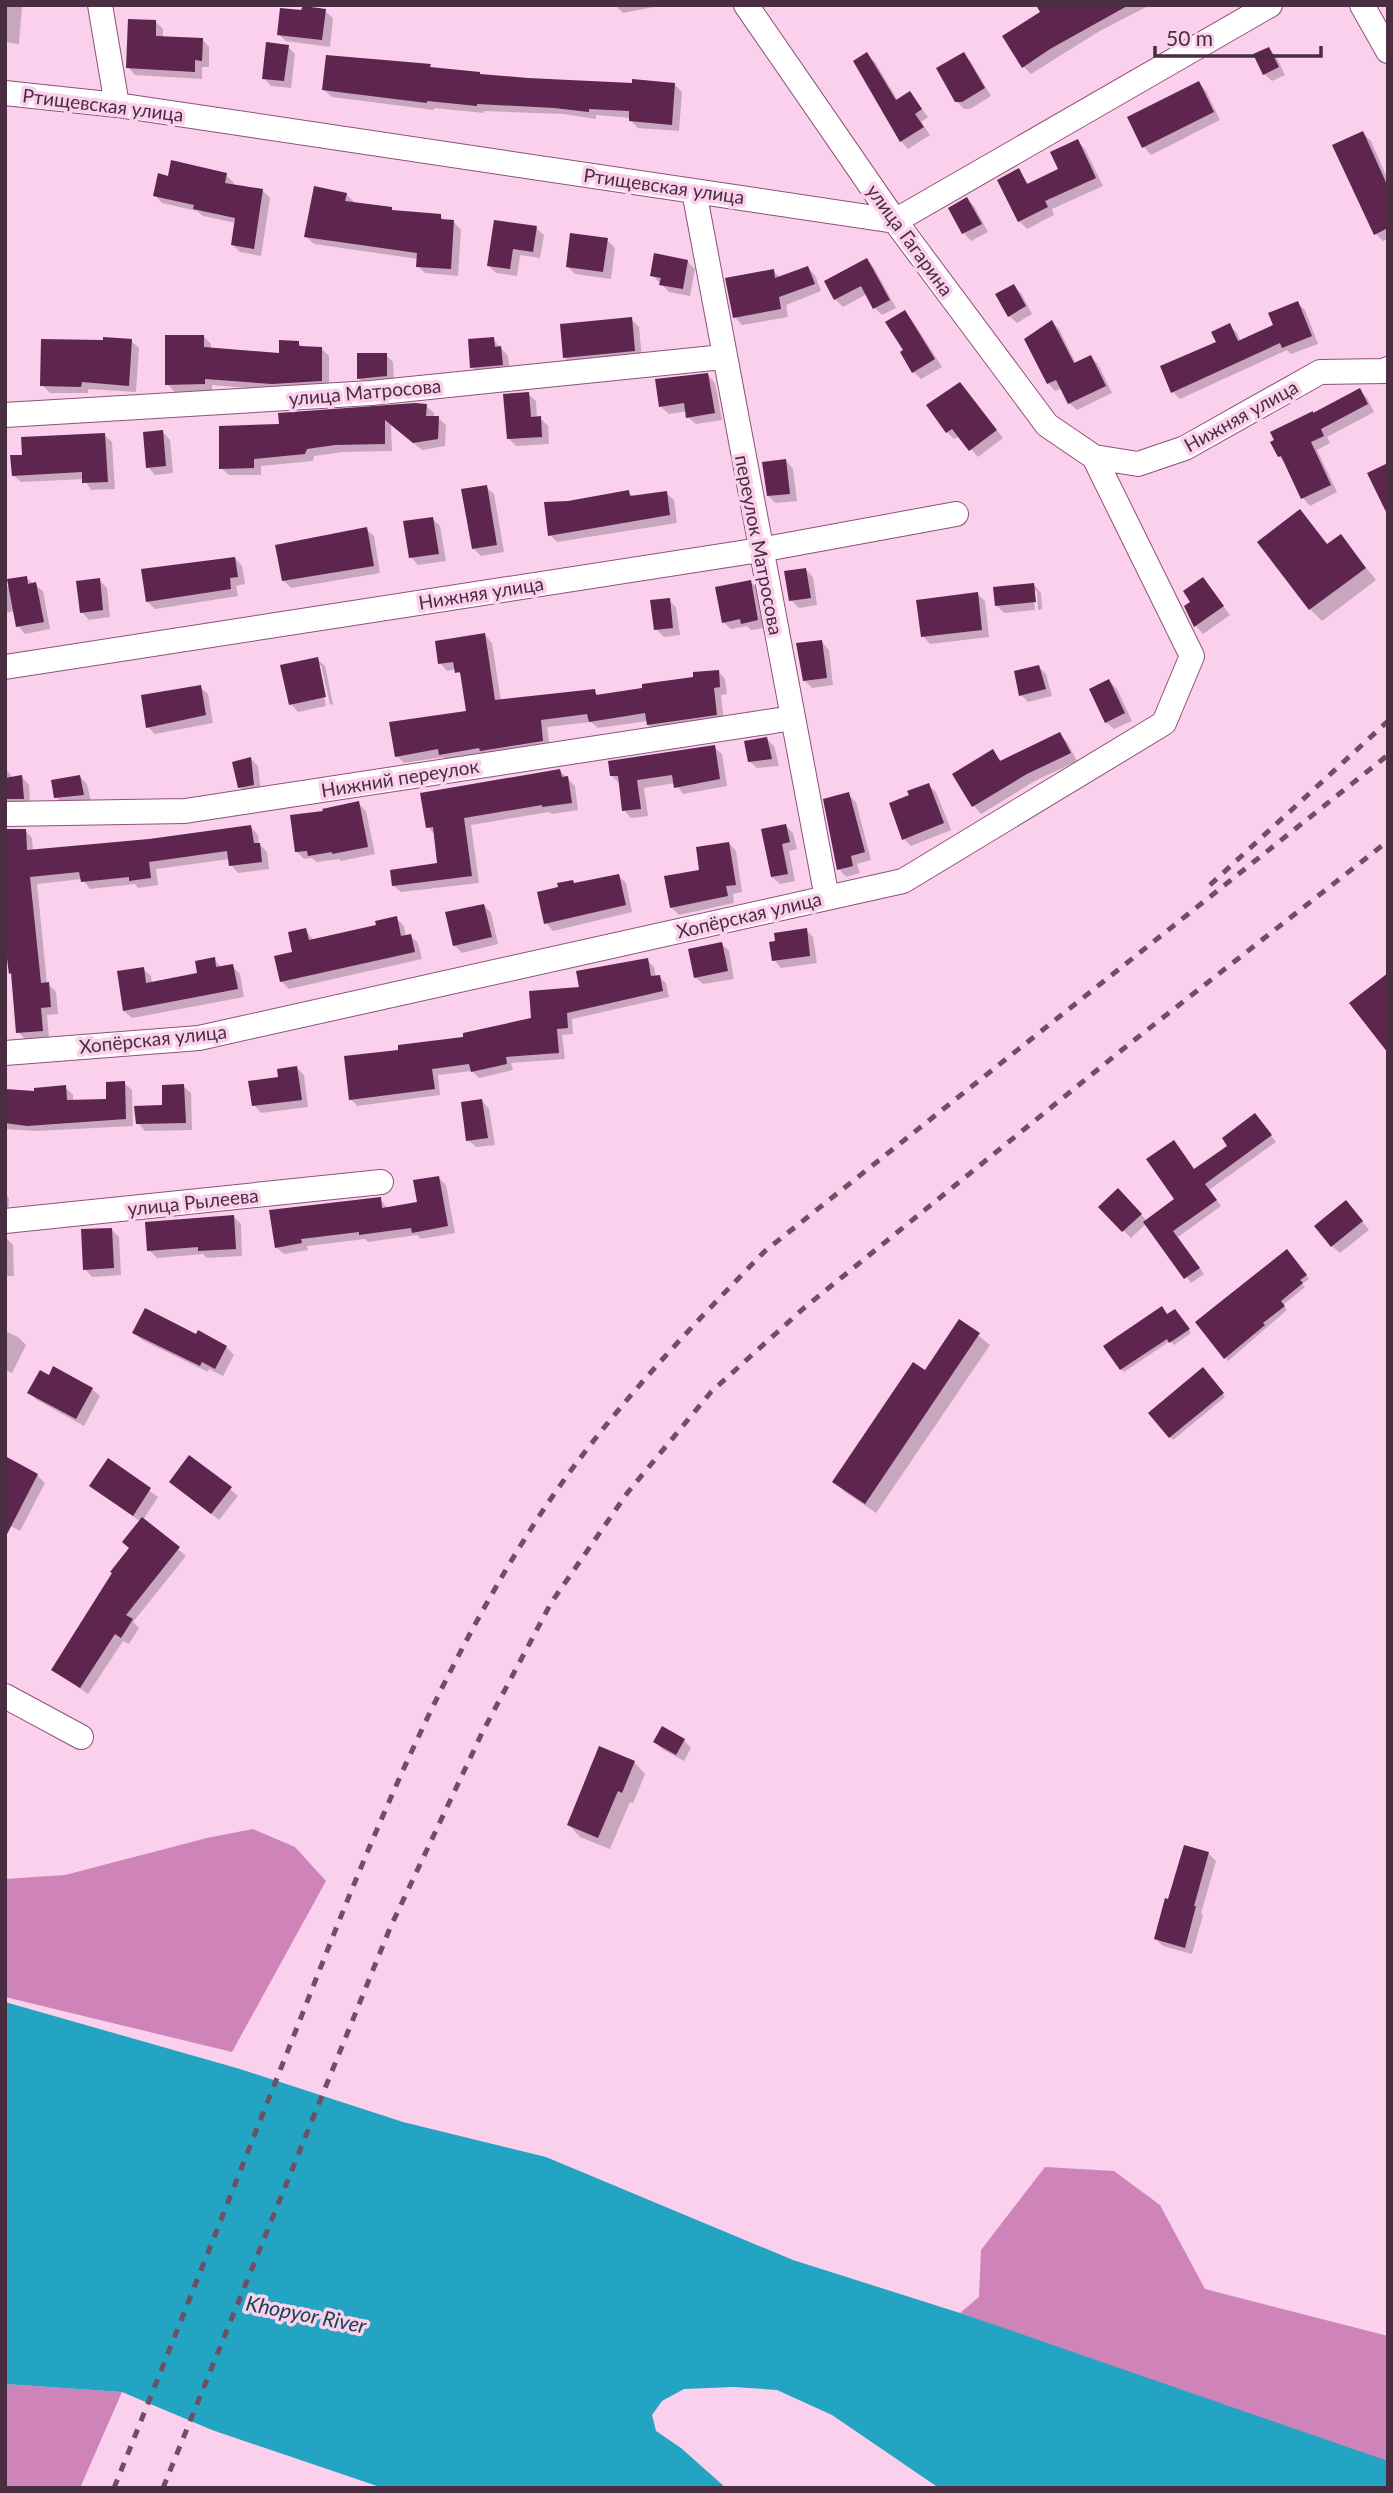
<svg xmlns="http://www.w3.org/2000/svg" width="1393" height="2493" font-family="Lato,sans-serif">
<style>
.forest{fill:#ce84b8}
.water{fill:#22a4c2}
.shadow{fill:#0003}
.building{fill:#5e254f}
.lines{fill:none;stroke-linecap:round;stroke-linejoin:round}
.minor-casing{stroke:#8d507b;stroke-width:26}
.minor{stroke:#fff;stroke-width:24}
.rail{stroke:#6e4f64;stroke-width:5;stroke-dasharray:9 9;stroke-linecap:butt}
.labels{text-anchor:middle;stroke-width:7;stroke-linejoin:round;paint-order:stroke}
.street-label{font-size:19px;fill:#492d40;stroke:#fbd0ed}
.water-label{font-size:21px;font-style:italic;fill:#114552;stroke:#fbd0ed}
</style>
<rect width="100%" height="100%" fill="#fbd0ed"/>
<path class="forest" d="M253 1829 295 1847 326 1881 232 2052 5 1997V1879L65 1875 207 1838Z
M1045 2167 1114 2171 1160 2205 1205 2289 1388 2336V2466L960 2313 979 2297 981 2250Z
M5 2384 122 2392 80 2488H5Z"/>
<path class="water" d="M5 2002 240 2069 403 2122 546 2157 793 2260 960 2313 1388 2461V2488H939L832 2415 777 2390 734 2387 684 2389 662 2401 652 2415 656 2431 681 2448 726 2488H383L212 2430 122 2392 5 2384Z"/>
<path class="shadow" d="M5 5 22 7 19 44 5 42Z
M615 5H664L623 13Z
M1047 5H1150L1098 32 1031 74 1024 67 1004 36 1042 12Z
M325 11 333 18 330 47 286 41 278 34Z
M155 21 163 29V38L202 39 209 47V67H202V79L135 75 128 67Z
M288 47 295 54 291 88 271 86 264 78Z
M1269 49 1276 56 1285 75 1272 81 1264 74Z
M964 54 971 62 991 96 970 109H964L956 101Z
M867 55 875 62 898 101 910 93 928 117 921 122 930 135 908 149 901 141 882 111 884 110Z
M430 66 433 69 479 73 482 76 633 85 674 84 682 92 679 131 638 128 631 121V118L596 115V119L563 114 484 111V113L434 108V110L332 97 324 90Z
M1199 83 1206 91 1220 120 1151 155 1144 147 1130 118Z
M1363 133 1371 141 1388 180V239L1383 241 1376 234Z
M1078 141 1085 149 1103 186 1052 209 1054 215 1027 229 1019 221V171L1029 185 1060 169Z
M226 175 234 183 233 186 262 190 270 198 261 256 240 252 233 245 236 223 203 216 197 211 162 203 155 195 169 178Z
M346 194 354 202 353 204 391 209 394 212 440 216 446 222H454L461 230 458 276 425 273 418 266V259L314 244 306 237Z
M967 199 974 206 988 232 971 241 964 233Z
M536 228 544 235 540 258 520 255 517 276 496 273 488 265Z
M607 240 615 248 611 279 575 274 567 266Z
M867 260 874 268 896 308 882 315 875 308 867 294 843 307 835 299Z
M687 261 695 269 690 296 669 292 652 275Z
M808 268 815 275 821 291 786 305 788 317 742 325 735 317 773 271 781 278Z
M1014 286 1021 293 1032 314 1017 323 1009 316Z
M1297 303 1305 310 1318 344 1291 354 1287 350 1180 399 1173 392 1218 343 1229 325 1237 333 1241 342 1275 326Z
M904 312 912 320 942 367 921 379 913 372 906 351Z
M631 319 639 327 642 358 573 365 565 358Z
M1052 322 1059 329 1076 364 1090 357 1098 364 1112 393 1077 410 1069 403 1062 388 1055 391 1048 383Z
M203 336 211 344V349L281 355 298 343 304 348 322 349 329 356V388L281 391 212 385V391L175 392 167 384Z
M493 339 508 356 510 372 480 375 472 367Z
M131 341 139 348 136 392 88 389V393H50L42 385Z
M386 355 393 362 394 383 367 386 359 378Z
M708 375 715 383 722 420 696 424 688 417 687 411 669 414 661 407Z
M960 384 1003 438 978 457 960 436 954 439 947 432Z
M1360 391 1367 398 1374 412 1327 437 1330 443 1317 450 1337 492 1310 506 1303 498 1286 464 1279 456 1312 414Z
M528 394 536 401 537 419 540 418 548 426 549 444 516 446 509 439Z
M426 406 434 413V418H438L446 425 445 446 422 450 391 425 392 451 343 452 314 456 313 461 261 466V475H229L221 468 281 426Z
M163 432 170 440 173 473 155 475 148 467Z
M104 435 112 442 115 489 91 490 84 479 21 482 13 475 24 456Z
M786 461 793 469 797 501 776 503 768 496Z
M486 487 494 494 504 552 481 556 473 548Z
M628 492 634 497 666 493 674 500 677 523 557 542 550 535Z
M1300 512 1328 546 1340 536 1376 580 1322 621 1310 609 1259 542Z
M433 519 440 526 446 561 418 565 411 557Z
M366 529 374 536 380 573 291 588 283 580Z
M235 558 242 566 245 584 236 586 238 596 155 609 148 602Z
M805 569 813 577 817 605 799 608 791 600Z
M26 578 43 591 50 629 25 634 18 626 15 611 5 613V588Z
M1203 579 1230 615 1203 634 1196 626 1186 606 1193 602Z
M99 580 107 588 110 617 89 620 82 612Z
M751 582 758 589 764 628 751 630 747 626 731 629 723 622Z
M1034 585 1041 593 1042 609 1038 610 1037 591H1033L1035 610 1004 613 996 605Z
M977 594 985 601 989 637 930 644 923 636Z
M669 600 676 607 680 635 664 637 656 629Z
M485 635 492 643 501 701 594 691 599 696 695 679 718 671 725 679 727 694 721 695 724 722 656 732 648 725V721L598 728 591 722 547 727 550 748 448 762 443 757 404 763 397 756 468 712 463 678 456 669 447 671 440 663Z
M822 642 829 650 833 685 812 688 804 680Z
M317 659 325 666 333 704 330 705 321 665H318L326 706 298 712 291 704Z
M1039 667 1046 674 1052 696 1028 702 1021 695Z
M1109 681 1117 689 1132 721 1114 729 1106 722Z
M200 687 208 694 213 723 155 734 148 727Z
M1059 734 1067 742 1077 761 1035 781 981 814 974 806 955 775 993 752 1002 762Z
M767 739 774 746 779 766 757 768 749 761Z
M714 747 722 754 727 786 683 794 675 783 644 788 648 816 631 818 624 810 619 783 612 776Z
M251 759 258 766 261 792 247 795 240 787Z
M5 768 13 778 22 777 29 785 30 806 5 807Z
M560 771 575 786 578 810 552 814 549 812 471 825 479 883 401 892 393 885 439 865 435 835 428 827Z
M80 777 87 784 91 802 64 805 56 797Z
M928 785 936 792 951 830 911 846 904 839 911 796Z
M848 794 856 802 871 860 857 864 860 873 846 877 839 869Z
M358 803 366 811 375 854 341 861 339 859 317 862 312 858 304 859 296 851Z
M786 826 793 833 797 849 789 851 795 881 780 884 772 877Z
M251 827 258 835 259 844 267 852 269 869 238 873 231 865 230 859 156 869 158 885 138 888 135 884 90 889 82 879 37 884 47 983 56 992 58 1014 47 1015 49 1038 26 1040 18 1032 25 830 32 838 33 851 149 841Z
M729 843 736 851 742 892 733 894 734 903 679 915 672 908 701 871Z
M619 876 626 883 632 912 553 931 546 923 575 885Z
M484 905 491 913 498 944 462 953 454 945Z
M396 918 404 926 406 937 411 936 418 943 422 959 289 989 281 981 306 930 314 941 378 926Z
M806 930 813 937 817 963 781 968 774 960Z
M722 944 729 951 734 979 703 984 695 977Z
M214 959 221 967 232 966 240 974 244 997 132 1018 124 1011 143 969 151 976 152 983 199 974Z
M647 960 654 967 656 977H659L666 983 669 997 572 1019 573 1034 562 1035 565 1059 511 1063 513 1070 479 1078 472 1071 438 1075 440 1095 357 1106 351 1099 400 1051 466 1038 533 1020 581 988Z
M297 1068 304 1075 308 1107 261 1113 254 1105 280 1079Z
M124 1083 132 1090 133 1126 36 1131 5 1129V1091L36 1092 65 1087 73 1095V1102L108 1100Z
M183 1086 191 1093 192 1130 145 1131 138 1123 164 1107Z
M482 1101 489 1109 495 1145 476 1147 468 1140Z
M1260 1121 1276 1142 1209 1190 1221 1206 1178 1237 1204 1274 1191 1283 1147 1223 1131 1238 1100 1207 1118 1190 1147 1221 1177 1200 1179 1147 1195 1171Z
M438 1177 446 1185 455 1233 421 1239 417 1235 368 1242 365 1239 307 1246 308 1250 284 1254 276 1247 380 1199 388 1209 419 1203Z
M5 1194 9 1198 8 1215 5 1217Z
M1353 1210 1369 1230 1340 1253 1332 1246Z
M234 1217 241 1224 242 1256 207 1258 203 1254 157 1258 149 1250Z
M111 1229 119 1237 121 1275 92 1277 85 1269Z
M5 1237 13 1245 14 1276H5Z
M1290 1254 1309 1279 1302 1284 1305 1287 1283 1305 1287 1310 1228 1361 1197 1323Z
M1178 1314 1191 1333 1174 1345 1170 1341 1124 1372 1121 1369 1168 1316Z
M960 1321 990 1345 876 1513 845 1492 835 1482 925 1373Z
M5 1331 18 1337 26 1345 12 1373 5 1370Z
M134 1333 196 1336 226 1347 234 1355 223 1376 209 1369 208 1372 142 1340Z
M1206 1373 1225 1397 1173 1440 1170 1437Z
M92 1389 100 1396 84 1426 37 1400 30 1393Z
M108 1461 158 1497 143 1520 186 1556 133 1622 139 1628 129 1644 123 1641 88 1694 54 1670 131 1548 141 1522 91 1486Z
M37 1475 45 1483 20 1531 5 1523Z
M171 1482 230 1489 238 1496 219 1520Z
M684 1740 691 1748 684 1761 662 1749 655 1742Z
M634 1762 645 1774 633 1803 630 1802 610 1849 580 1837 569 1825Z
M1208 1853 1216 1861 1201 1913 1203 1915 1192 1954 1163 1946 1156 1939 1169 1901Z"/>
<path class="building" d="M1036 5H1129L1050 49 1022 68 1002 36 1040 12Z
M303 6 326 9 322 40 277 35 280 8 301 10Z
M128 19 156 20V36L203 38 202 61 195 60V72L126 68Z
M266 42 289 45 284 81 262 79Z
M1269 47 1279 67 1263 75 1253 54Z
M867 52 896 100 910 91 922 109 915 114 924 127 900 142 853 61Z
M964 52 985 88 962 102H955L936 68Z
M326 55 431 64 430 67 480 72V74L528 78 632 83V79L675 83 672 125 629 121V111L589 109V112L554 108 477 104V106L427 101V103L322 90Z
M1199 81 1214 112 1142 148 1127 117Z
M1363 131 1388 187V228L1374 235 1332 145Z
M1078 139 1096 178 1045 201 1048 207 1018 222 997 180 1019 168 1027 184 1058 169 1050 152Z
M171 160 227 173 225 183 263 189 254 249 231 245 235 218 193 209 194 205 153 196 158 173 168 176Z
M314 186 347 193 345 201 392 207V210L441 214V219L454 220 451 269 416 267 417 253 304 237Z
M967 197 982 224 962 234 948 208Z
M494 220 537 226 533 252 513 249 510 269 487 266Z
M570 233 608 238 603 272 566 267Z
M654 253 688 260 683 289 659 285 661 278 650 276Z
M867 258 890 300 873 309 861 286 834 300 824 281Z
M808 266 815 284 779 297 781 309 733 318 725 278 774 269 775 278Z
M1014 284 1026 306 1008 317 995 294Z
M1298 301 1312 336 1282 348 1280 343 1171 393 1160 366 1216 342 1211 332 1230 323 1238 341 1273 325 1268 313Z
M905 310 935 359 912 373 900 352 903 350 885 322Z
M632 317 635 351 563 358 560 324Z
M1052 320 1074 363 1091 355 1106 386 1068 404 1056 380 1047 384 1024 339Z
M165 335H204V347L279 353V340L299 341V346L322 347V381L272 384 205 379V384L165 385Z
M103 337 132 339 129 386 82 382 81 387 40 386 41 339 103 340Z
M494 337 495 347 501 346 503 365 470 368 468 339Z
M357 353H387V376L357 379Z
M708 373 715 413 686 418 684 403 659 407 655 379Z
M960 382 997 430 969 451 952 429 946 433 926 405Z
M1360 388 1368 404 1321 429 1324 436 1311 442 1331 485 1301 499 1281 456 1278 457 1270 442 1274 440 1270 432 1313 411V413Z
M529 392 531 417 541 416 542 437 507 439 503 394Z
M415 403 427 404 426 416H439L438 439 413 443 385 420V444L335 445 307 449 305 454 254 459V468L219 469V426L279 424 278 413Z
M163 430 166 466 146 468 143 432Z
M105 433 108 482 82 483V472L12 476 10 455H22L21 437Z
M786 459 790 494 767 496 762 462Z
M1388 463V516L1367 473Z
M487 485 497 545 472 549 461 489Z
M629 490 630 496 667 491 670 515 548 536 544 502 568 501Z
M1300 509 1327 544 1341 534 1366 568 1309 610 1257 542Z
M433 517 439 554 409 558 403 521Z
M367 527 374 566 282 581 275 545Z
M235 557 238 577 230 578 231 589 146 602 141 569Z
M806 568 811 598 789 601 784 571Z
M27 576 28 584 36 582 44 622 16 627 7 579Z
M1203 577 1224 606 1194 627 1184 606 1190 602 1183 591Z
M100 578 103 610 80 613 76 581Z
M751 580 758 620 741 624 740 619 722 623 715 587Z
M1034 583 1036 602 995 606 993 587Z
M978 592 982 630 921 637 916 600Z
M670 598 673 628 654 630 650 600Z
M485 633 495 700 595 689 596 695 642 688V684L693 677V672L719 670 720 687 714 688 717 715 647 725 645 713 589 722 587 714 541 720 543 741 480 751 479 748 439 755 438 749 395 757 389 722 466 711 460 672 455 673 453 662 438 664 435 641Z
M822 640 827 678 803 681 796 643Z
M318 657 326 697 289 705 280 665Z
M1039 665 1046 689 1019 696 1014 671Z
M1109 679 1125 713 1105 723 1089 689Z
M201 685 206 715 146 728 141 695Z
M1060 732 1071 753 1027 774 972 807 952 774 993 749 1000 761Z
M767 737 772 759 748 762 744 741Z
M715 745 720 779 674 788 672 775 637 780 641 809 622 811 618 776H610L608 761Z
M251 757 254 785 238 788 232 762Z
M560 769 562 777 568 776 572 803 542 807V805L464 818 472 876 392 886 390 870 437 863 433 827 426 828 420 793Z
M22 775 24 799H5V778Z
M80 775 84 795 54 798 51 780Z
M929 783 944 823 902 840 889 803 909 795 907 791Z
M849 792 865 852 851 856 853 866 837 870 823 799Z
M359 801 368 847 332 854V852L308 856 307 851 295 852 290 815 323 811 322 809Z
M786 824 790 842 782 844 788 874 771 877 761 829Z
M251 825 254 843H260L262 862 229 866 227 851 149 862 151 878 129 881V877L81 882 79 872 30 877 41 983 49 982 51 1007 41 1008 43 1031 16 1033 11 973 9 974 5 943V829H26L27 850 149 839Z
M729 842 736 885 726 886 728 896 670 908 664 876 699 870 696 847Z
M619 874 626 905 544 924 537 892 558 887 557 883 573 880 574 883Z
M484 904 492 937 453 946 445 912Z
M397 916 401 936 411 934 415 952 280 982 274 956 292 952 288 932 306 928 309 940 376 925 375 921Z
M807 928 810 956 772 961 769 942 775 941 774 933Z
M722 942 728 971 694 978 688 949Z
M215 957 216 967 233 964 238 989 123 1011 117 971 144 967 146 983 197 973 195 961Z
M648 958 651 976 660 975 663 991 567 1013 568 1028 557 1029 559 1053 506 1057 507 1064 471 1072 469 1064 432 1069 435 1089 349 1100 344 1056 398 1050V1045L463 1037V1033L531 1018 529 991 579 987 576 971Z
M1388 973V1053L1349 1003Z
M297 1066 302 1100 252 1106 248 1081 278 1077 277 1069Z
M125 1081 126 1119 27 1126 5 1123V1089L34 1091V1088L66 1085 67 1100 106 1099V1082Z
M184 1084 186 1123 136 1124 134 1106 162 1105V1085Z
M482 1099 488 1138 466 1141 461 1102Z
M1255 1113 1272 1135 1205 1184 1217 1200 1173 1231 1200 1268 1184 1279 1143 1222 1174 1199 1146 1159 1174 1140 1194 1169 1227 1146 1222 1138Z
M439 1176 448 1226 412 1233 411 1228 359 1235V1232L301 1239 302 1243 275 1248 269 1210 381 1197 382 1208 417 1202 413 1180Z
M1118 1188 1142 1214 1122 1232 1098 1207Z
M1346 1200 1363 1221 1331 1247 1314 1226Z
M234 1215 236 1249 198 1251V1247L147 1251 145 1222Z
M112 1228 114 1268 83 1270 81 1229Z
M1287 1249 1307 1275 1300 1280 1303 1283 1281 1301 1285 1306 1263 1323 1265 1325 1224 1359 1195 1322Z
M1162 1306 1167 1314 1175 1309 1190 1329 1169 1343 1167 1339 1120 1370 1103 1346Z
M145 1308 196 1334 198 1330 227 1346 215 1369 202 1362 200 1366 132 1333Z
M959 1319 980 1333 865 1504 832 1482 913 1362 925 1370Z
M53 1366 93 1388 76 1419 27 1393 40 1370 49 1375Z
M1203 1367 1224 1393 1169 1438 1148 1413Z
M189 1455 232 1487 211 1514 169 1482Z
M5 1456 38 1474 5 1538Z
M108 1458 151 1488 133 1516 89 1486Z
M142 1517 180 1547 126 1615 133 1619 121 1638 115 1634 80 1688 51 1670 112 1573 110 1572 129 1548 122 1542Z
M662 1726 685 1739 676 1755 653 1742Z
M599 1746 635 1761 622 1793 618 1791 598 1838 567 1825Z
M1184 1845 1209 1852 1194 1906H1196L1185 1948 1154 1939 1165 1898 1168 1899Z"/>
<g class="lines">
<g class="minor-casing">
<path id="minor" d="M100 5 117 105
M746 5 895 221 1047 425 1094 457 1138 464 1185 448 1320 372 1384 371 1388 369
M1362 5 1388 51
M5 93 117 105 895 221 1270 5
M694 191 827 898
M5 415 371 393 723 357
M5 667 760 550 956 514
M5 814 185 811 793 718
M5 1053 199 1038 903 881 1164 723 1192 656 1094 457
M5 1221 381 1182
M5 1696 81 1737"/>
</g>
<use href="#minor" class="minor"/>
<path class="rail" d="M1210 885 1388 721
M114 2488C177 2332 238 2176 300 2020 367 1848 436 1677 536 1521 600 1422 683 1335 765 1251L1388 755
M163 2488 390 1928 482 1733 551 1603 628 1492 711 1392 804 1308 1128 1045 1388 841"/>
</g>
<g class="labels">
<g class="street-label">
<text transform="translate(103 105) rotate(7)" y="7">Ртищевская улица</text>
<text transform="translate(664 186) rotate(8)" y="7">Ртищевская улица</text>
<text transform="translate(910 240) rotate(54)" y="7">улица Гагарина</text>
<text transform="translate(365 392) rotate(-5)" y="7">улица Матросова</text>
<text transform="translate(1241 416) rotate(-29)" y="7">Нижняя улица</text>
<text transform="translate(759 545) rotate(79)" y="7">переулок Матросова</text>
<text transform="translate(481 593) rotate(-9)" y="7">Нижняя улица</text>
<text transform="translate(400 778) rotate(-9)" y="7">Нижний переулок</text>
<text transform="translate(749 915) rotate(-13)" y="7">Хопёрская улица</text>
<text transform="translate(153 1039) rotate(-6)" y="7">Хопёрская улица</text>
<text transform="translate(193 1202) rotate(-6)" y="7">улица Рылеева</text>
</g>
<g class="water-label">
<text transform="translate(306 2315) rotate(11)" y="7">Khopyor River</text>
</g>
</g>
<rect width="1393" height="2493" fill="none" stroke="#492d40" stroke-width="14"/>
<path d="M1155 46v10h166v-10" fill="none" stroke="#492d40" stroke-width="3.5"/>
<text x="1166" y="46" font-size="21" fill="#492d40" stroke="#fbd0ed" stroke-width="5" paint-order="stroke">50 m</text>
</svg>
